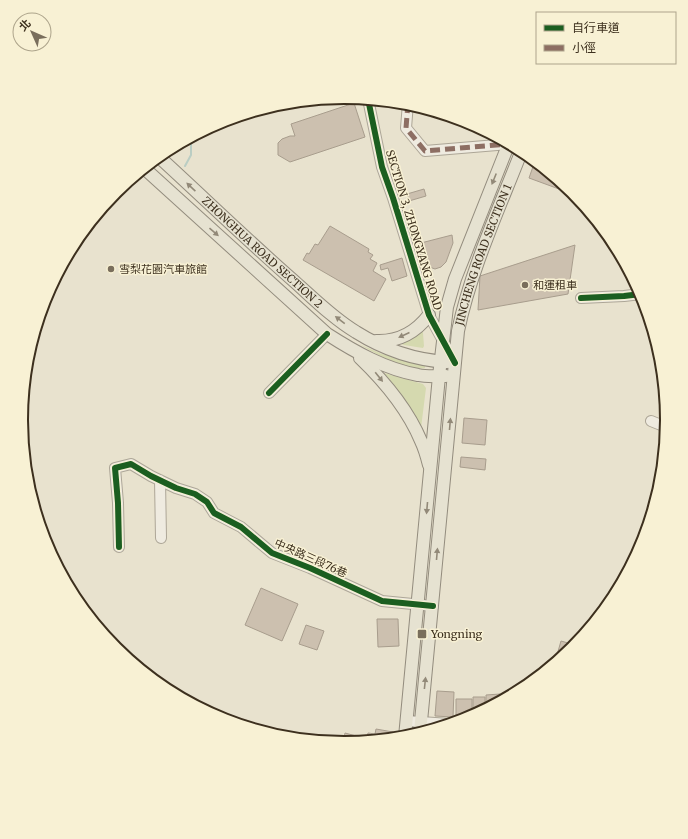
<svg xmlns="http://www.w3.org/2000/svg" width="688" height="839" font-family="Merriweather,'Noto Sans TC',serif">
<style>
.green{fill:#d5d9af}
.lines{fill:none;stroke-linecap:round;stroke-linejoin:round}
.stream{stroke:#bacdc3;stroke-width:2}
.building{fill:#ccc0af;stroke:#a89d8d}
.minor-casing{stroke:#ada697;stroke-width:12}
.major-casing{stroke:#938c7e;stroke-width:14}
.minor{stroke:#efebe0;stroke-width:10}
.major{stroke:#e6e2d1;stroke-width:12}
.quiet{stroke:#8d6e63;stroke-width:5;stroke-dasharray:10 5;stroke-linecap:butt}
.cycleway-casing{stroke:#f8f1d4;stroke-width:8}
.cycleway{stroke:#1b5e20;stroke-width:6}
.oneway{fill:#928978}
.poi-dot{fill:#796e5c;stroke:#f8f1d4;stroke-width:1.5}
.labels{text-anchor:middle;stroke-width:3;stroke-linejoin:round;paint-order:stroke}
.street-label{font-size:11px;fill:#3d301e;stroke:#f8f1d4}
.poi-label{font-size:11px;fill:#3d301e;stroke:#f8f1d4;text-anchor:start}
.rim{fill:none;stroke:#3d301e;stroke-width:2}
</style>
<rect width="100%" height="100%" fill="#e8e2ce"/>
<path class="green" d="M421 330 423 333 424 346 423 348 404 345 397 342Z
M359 344 382 354 425 365V368C405 370 376 354 359 344Z
M384 373 423 384 426 388 421 428 404 399 383 375Z"/>
<g class="lines">
<path class="stream" d="M245 114C259 113 284 113 293 102
M185 166 191 155V137"/>
</g>
<path class="building" d="M354 103 365 137 290 162 278 155V143L282 139 290 136H295L291 124Z
M535 161 562 182 559 189 529 178Z
M424 189 426 196 409 201 407 194Z
M330 226 369 249 368 252 373 255 370 259 377 263 373 271 386 279 374 301 303 260 307 253 309 254 315 244 318 245Z
M452 235 453 243 446 262 441 267 435 269 427 266 422 261 417 244Z
M575 245 568 294 478 310 480 276Z
M402 258 407 276 392 281 388 268 381 270 380 265Z
M464 418 487 420 485 445 462 443Z
M461 457 486 459 485 470 460 467Z
M261 588 298 604 282 641 245 625Z
M377 619H398L399 646 378 647Z
M306 625 324 631 317 650 299 644Z
M561 641 575 645 555 662Z
M437 691 454 692 453 717 435 716Z
M500 694V701L486 708V695Z
M473 697H485V709L473 715Z
M456 699H472V716L465 719H456Z
M376 729 393 732 392 738 366 740 368 733 375 734Z
M345 733 360 737 359 741 343 742Z"/>
<g class="lines">
<g class="minor-casing">
<path id="minor" d="M368 99 382 167 393 198 429 315 455 363
M408 103 406 128 425 151 509 144
M581 298 624 296 641 294
M269 393 327 334
M651 421 666 427
M160 480 161 538
M119 547 118 503 115 468 131 464 151 476 176 488 195 494 207 502 214 513 241 527 272 553 310 568 382 601 433 606
M407 721 449 724"/>
</g>
<g class="major-casing">
<g id="major">
<path id="s1" d="M158 156C204 198 248 241 295 282 314 299 334 319 356 332 383 349 415 360 447 362"/>
<path d="M144 168 327 334C355 352 385 369 418 375 427 377 437 376 446 376"/>
<path d="M376 341C398 342 416 332 429 315"/>
<path d="M360 358C384 381 408 410 421 441 425 449 427 457 429 465"/>
<path id="s2" d="M420 732 458 331C471 269 499 209 522 150"/>
<path d="M405 737 439 376 447 307 455 279 509 143"/>
</g>
</g>
<use href="#minor" class="minor"/>
<use href="#major" class="major"/>
<path class="quiet" d="M408 103 406 128 425 151 509 144"/>
<g class="cycleway-casing">
<path id="cycleway" d="M368 99 382 167 393 198 429 315 455 363
M581 298 624 296 641 294
M269 393 327 334
M119 547 118 503 115 468 131 464 151 476 176 488 195 494 207 502 214 513 241 527 272 553 310 568 382 601 433 606"/>
</g>
<use href="#cycleway" class="cycleway"/>
</g>
<defs><path id="oneway-solid" d="M-6-.8H1V-3.2L6.5 0L1 3.2V.8H-6Z"/></defs>
<g class="oneway">
<use href="#oneway-solid" transform="translate(494 179) rotate(112)"/>
<use href="#oneway-solid" transform="translate(191 187) rotate(-137)"/>
<use href="#oneway-solid" transform="translate(214 232) rotate(41)"/>
<use href="#oneway-solid" transform="translate(340 320) rotate(-143)"/>
<use href="#oneway-solid" transform="translate(404 335) rotate(156)"/>
<use href="#oneway-solid" transform="translate(379 377) rotate(51)"/>
<use href="#oneway-solid" transform="translate(450 424) rotate(-85)"/>
<use href="#oneway-solid" transform="translate(427 508) rotate(95)"/>
<use href="#oneway-solid" transform="translate(437 554) rotate(-85)"/>
<use href="#oneway-solid" transform="translate(425 683) rotate(-84)"/>
</g>
<g class="poi-dot">
<circle cx="111" cy="269" r="4"/>
<circle cx="525" cy="285" r="4"/>
<rect x="417" y="629" width="10" height="10" rx="2"/>
</g>
<g class="labels">
<g class="street-label">
<text transform="translate(414 230) rotate(73)" y="4">SECTION 3, ZHONGYANG ROAD</text>
<text dy="4" stroke="none"><textPath href="#s1" startOffset="142">ZHONGHUA ROAD SECTION 2</textPath></text>
<text dy="4" stroke="none"><textPath href="#s2" startOffset="483">JINCHENG ROAD SECTION 1</textPath></text>
<text transform="translate(311 558) rotate(24)" y="4">中央路三段76巷</text>
</g>
<g class="poi-label">
<text x="119" y="273">雪梨花園汽車旅館</text>
<text x="533" y="289">和運租車</text>
<text x="431" y="638">Yongning</text>
</g>
</g>
<path d="M0 0H688V839H0ZM28 420a316 316 0 1 1 632 0a316 316 0 1 1-632 0Z" fill="#f8f1d4" fill-rule="evenodd"/>
<path class="rim" d="M28 420a316 316 0 1 1 632 0a316 316 0 1 1-632 0Z"/>
<rect x="536" y="12" width="140" height="52" fill="#f8f1d4" stroke="#ada48b"/>
<rect x="544" y="25" width="20" height="6" fill="#1b5e20" stroke="#ada48b"/>
<text x="572" y="32" font-size="12" fill="#3d301e">自行車道</text>
<rect x="544" y="45" width="20" height="6" fill="#8d6e63" stroke="#ada48b"/>
<text x="572" y="52" font-size="12" fill="#3d301e">小徑</text>
<g transform="translate(32 32) rotate(315)"><circle r="19" fill="#f8f1d4" stroke="#ada48b"/>
<path d="M0-3L7 15L0 10L-7 15Z" fill="#796e5c"/>
<text y="-6" font-size="11" font-weight="bold" text-anchor="middle" fill="#3d301e">北</text>
</g>
</svg>
